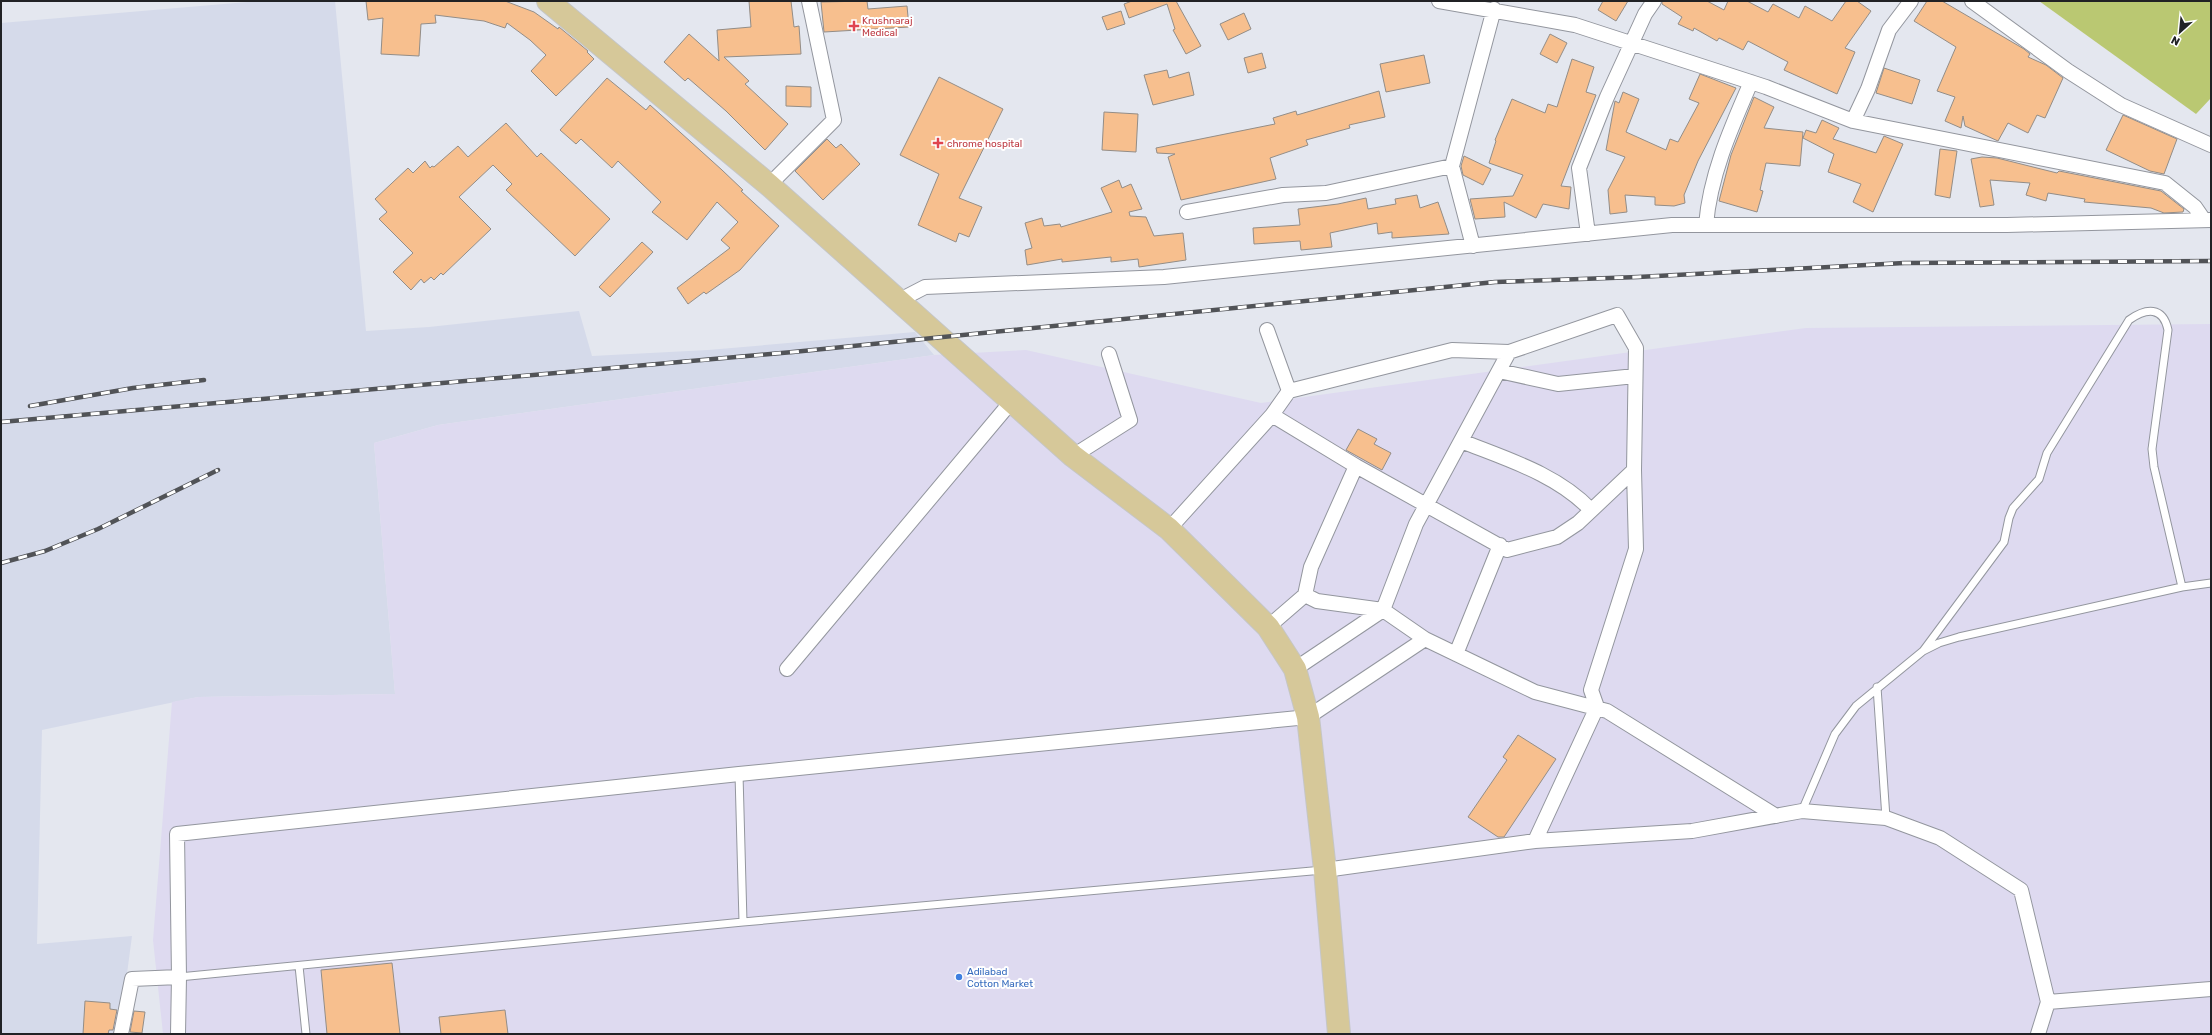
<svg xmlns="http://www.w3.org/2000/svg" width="2212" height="1035" font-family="Rubik,sans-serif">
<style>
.built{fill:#d5daea}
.industrial{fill:#dedaf0}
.green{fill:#bac872}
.building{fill:#f7bf8e;stroke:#938d87}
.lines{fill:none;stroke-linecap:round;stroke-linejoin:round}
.lane-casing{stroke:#93969e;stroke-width:9}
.street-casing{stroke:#93969e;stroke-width:16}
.primary-casing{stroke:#c5c6c6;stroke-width:24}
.lane{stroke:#fff;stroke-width:7}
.street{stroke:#fff;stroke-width:14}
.primary{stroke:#d6c899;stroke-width:22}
.rail-casing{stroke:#515357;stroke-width:4.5}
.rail{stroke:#fff;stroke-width:3;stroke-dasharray:9;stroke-linecap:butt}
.health-dot{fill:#e0444e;stroke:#fff;stroke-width:1.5}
.shop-dot{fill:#3f7fe0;stroke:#fff;stroke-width:1.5}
.labels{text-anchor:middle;stroke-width:4;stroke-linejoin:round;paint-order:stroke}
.health-label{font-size:10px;fill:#be3a42;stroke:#fff;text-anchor:start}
.shop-label{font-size:10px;fill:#366cbe;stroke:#fff;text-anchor:start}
</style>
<rect width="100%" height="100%" fill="#e4e7ef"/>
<path class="built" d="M260 1H335L366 331 429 327 579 311 592 356 708 350 915 332 934 355 438 425 374 443 395 694 198 697 42 730 37 944 132 936 119 1034H1V23Z"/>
<path class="industrial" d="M2211 324V1034H163L153 940 172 702 198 697 395 694 374 443 438 425 934 355 1026 350 1261 403 1806 328Z"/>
<path class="green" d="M2039 1H2211V98L2196 114Z"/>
<path class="building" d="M366 1H505L534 12 558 29 559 27 588 51 587 52 594 59 556 96 531 71 546 55 530 40 507 23 505 28 484 21 435 15 436 23 421 24 419 56 381 54 383 18 368 20Z
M749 1H791L794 27 799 26 801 54 724 57 749 81 745 84 788 124 765 150 726 111 688 78 685 81 664 62 689 34 719 61 717 30 751 27Z
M867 1 868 9 907 6 909 27 824 32 821 2Z
M1132 1H1176L1201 46 1186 54 1173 30 1175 29 1167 4 1129 18 1124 4Z
M1603 1H1628L1616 21 1598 10Z
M1662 1H1707L1724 10 1728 1H1747L1768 12 1773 4 1799 18 1805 6 1832 21 1846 1H1857L1871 11 1845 48 1855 52 1837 94 1784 70 1788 62 1748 41 1743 50 1719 38 1717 41 1694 28 1693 31 1678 24 1682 17 1662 4Z
M1927 1H1942L2024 49 2030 54 2028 57 2046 65 2063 78 2045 118 2037 115 2028 133 2008 123 1998 141 1965 126 1963 116 1961 128 1945 121 1955 97 1937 91 1956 47 1914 21Z
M1121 11 1125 24 1107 30 1102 17Z
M1244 13 1251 29 1228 40 1220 24Z
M1550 34 1567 43 1557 63 1540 54Z
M1262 53 1266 68 1248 73 1244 58Z
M1424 55 1430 83 1386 92 1380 64Z
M1572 59 1594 67 1586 92 1596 95 1561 186 1571 187 1569 209 1543 204 1536 218 1504 202 1505 217 1475 219 1470 199 1513 196 1523 175 1489 163 1496 141 1495 140 1512 99 1545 113 1548 104 1557 107Z
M1884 68 1920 80 1912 104 1876 93Z
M1167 70 1169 78 1189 72 1194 95 1153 105 1144 75Z
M1700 74 1736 88 1698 161 1684 195 1685 203 1674 206 1655 205V197L1625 195 1627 212 1610 214 1608 190 1625 157 1606 150 1615 101 1619 103 1623 92 1639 99 1626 132 1666 150 1670 139 1678 142 1699 103 1689 99Z
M939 77 1003 109 959 198 982 207 969 237 959 233 956 242 918 225 939 174 900 155Z
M607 78 646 110 650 105 722 170 743 190 741 191 779 226 740 270 706 294 704 292 688 304 677 288 730 248 721 240 738 222 717 202 687 240 652 212 661 202 618 161 612 168 581 139 576 144 560 130Z
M786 86 811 87V107L786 106Z
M1379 91 1385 117 1349 125 1350 128 1306 140 1308 145 1270 158 1276 179 1181 200 1168 157 1175 154 1157 153 1156 148 1275 124 1273 118 1296 111 1297 115Z
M1754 97 1774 107 1764 128 1803 132 1800 166 1766 163 1760 190 1763 191 1757 212 1719 201 1731 155Z
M1104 112 1138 114 1136 152 1102 150Z
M2123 115 2177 139 2164 174 2150 171 2106 150Z
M1822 120 1839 128 1833 139 1876 153 1884 136 1903 144 1873 212 1853 202 1861 184 1828 172 1834 154 1803 138 1806 130 1816 133Z
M506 123 537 157 541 153 610 219 575 256 506 190 512 184 493 165 459 197 491 229 443 275 441 273 434 280 431 277 424 283 421 279 411 290 393 272 413 253 379 219 387 212 375 199 408 168 413 173 425 161 430 168 432 166 434 167 458 146 468 157Z
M827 139 836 148 841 144 860 164 823 200 795 171Z
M1940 149 1957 151 1950 198 1935 195Z
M1464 156 1491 169 1483 185 1463 175 1461 166Z
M1982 157 1997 158 2057 173 2059 171 2161 191 2184 209 2183 212 2164 213 2151 208 2084 202 2085 199 2048 193 2046 201 2026 195 2030 183 1990 180 1994 205 1980 207 1971 159Z
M1119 180 1122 188 1131 184 1142 209 1129 212 1130 216 1146 217 1154 236 1183 233 1186 260 1139 267 1138 259 1111 262V257L1062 262V259L1027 265 1025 250 1032 248 1025 223 1042 218 1044 226 1060 224 1061 227 1112 212 1101 188Z
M1417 195 1420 208 1438 202 1449 234 1392 238V232L1378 234 1377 223 1330 233 1332 247 1301 250 1300 241 1254 244 1253 228 1300 225 1298 209 1338 204 1366 198 1368 209 1396 204 1395 199Z
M642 242 653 252 610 297 599 287Z
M1358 429 1377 439 1374 444 1391 453 1382 470 1346 450Z
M1518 735 1556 759 1504 837H1498L1468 817 1507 760 1503 757Z
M392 963 400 1034H327L321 970Z
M85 1001 110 1003V1009L117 1010 113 1030H109L108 1034H83Z
M505 1010 508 1034H441L439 1017Z
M134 1011 145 1012 142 1033 130 1032Z"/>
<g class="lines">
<g class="lane-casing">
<path id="lane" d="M1923 651 2004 542 2009 518 2013 508 2039 479 2047 453 2129 320C2146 308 2163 306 2168 330L2152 449 2154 467 2182 587
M1877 687 1886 818
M739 774 743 922
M1802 811 1835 734 1856 706 1923 651 1939 643 1959 637 2182 587 2211 583
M299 966 306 1034
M179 977 743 922 1323 870"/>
</g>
<g class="street-casing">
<path id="street" d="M1439 1 1575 25 1766 87 1853 121 2165 183 2195 207 2204 220
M1972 1 2068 71 2121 105 2211 145
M1853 121 1868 89 1889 30 1911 1
M769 185 834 120 809 1
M1187 212 1283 195 1326 193 1452 166
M1706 225C1710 175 1731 128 1751 82
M1588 234 1579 168 1607 97 1645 14 1654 1
M1473 246 1452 166 1494 9
M898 301 925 287 1164 277 1672 225H2007L2211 220
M1267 330 1289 391 1272 415 1356 466 1311 567 1305 595 1268 627
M1509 352 1617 315 1636 348 1634 470 1636 549 1591 690 1597 707 1535 841
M1499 371 1558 384 1635 376
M1289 391 1452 350 1509 352 1416 524 1383 610 1295 669
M1461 441C1506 459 1557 474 1591 510
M1073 456 1130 420 1109 354
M1356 466 1507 550 1557 537 1578 523 1634 470
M1169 529 1272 415
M1305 595 1317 601 1383 610 1425 639 1535 692 1607 711 1776 816
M1456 654 1500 545
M787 669 1011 402
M1325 870 1535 841 1692 831 1802 811 1886 818 1940 838 2021 890 2048 1002
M179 977 177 834 739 774 1308 717 1425 639
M121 1034 132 979 179 977 178 1034
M2038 1034 2048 1002 2211 989"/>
</g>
<g class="primary-casing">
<path id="primary" d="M548 1 769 185 1073 456 1169 529 1268 627 1295 669 1308 717 1325 870 1339 1034"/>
</g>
<use href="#lane" class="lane"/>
<use href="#street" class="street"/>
<use href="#primary" class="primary"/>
<g class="rail-casing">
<path id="rail" d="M30 406 133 388 204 380
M1 422 793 352 1495 282 1638 277 1904 263 2211 261
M1 563 45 551 98 529 218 470"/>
</g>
<use href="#rail" class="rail"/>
</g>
<g class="health-dot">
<path d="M852 20h4v4h4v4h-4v4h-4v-4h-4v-4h4z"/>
<path d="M936 137h4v4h4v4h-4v4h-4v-4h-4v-4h4z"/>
</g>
<circle class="shop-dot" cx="959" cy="977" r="4"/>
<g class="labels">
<g class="health-label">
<text x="862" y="24">Krushnaraj<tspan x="862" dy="12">Medical</tspan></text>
<text x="947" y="147">chrome hospital</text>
</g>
<g class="shop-label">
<text x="967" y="975">Adilabad<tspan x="967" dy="12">Cotton Market</tspan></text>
</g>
</g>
<rect width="2212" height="1035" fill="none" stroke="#212225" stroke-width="4"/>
<g transform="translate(2180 32) rotate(207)" stroke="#ffffff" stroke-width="3" paint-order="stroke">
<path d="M0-3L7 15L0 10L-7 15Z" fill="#212225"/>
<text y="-6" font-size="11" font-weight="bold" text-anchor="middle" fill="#212225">N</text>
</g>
</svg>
